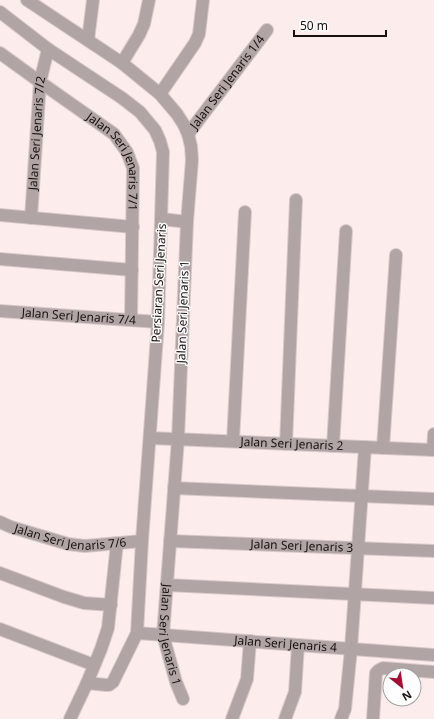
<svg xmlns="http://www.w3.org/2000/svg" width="434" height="719" font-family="'Noto Sans',sans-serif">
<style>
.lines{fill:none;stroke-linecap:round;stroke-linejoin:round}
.minor-casing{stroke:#d9c9c9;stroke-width:14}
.minor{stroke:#b0a4a4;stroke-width:12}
.labels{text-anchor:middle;stroke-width:3;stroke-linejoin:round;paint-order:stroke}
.street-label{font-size:12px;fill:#191010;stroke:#fefefe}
</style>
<rect width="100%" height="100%" fill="#fdecec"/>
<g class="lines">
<g class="minor-casing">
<g id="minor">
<path id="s1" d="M27 0 122 63 160 94 177 114 184 125 188 134 191 146 192 160 187 222 178 439 163 635 176 682 183 699"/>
<path d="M0 12 48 49 122 98 140 112 155 130 160 141 163 152 158 322 142 541 137 633 113 682 109 685H106L87 683"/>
<path d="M88 40 93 0"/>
<path id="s2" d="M0 53 40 82 114 134 127 152 133 168 131 320"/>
<path d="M122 63 139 35 144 24 149 0"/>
<path d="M160 94 195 43 199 34 203 0"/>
<path id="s3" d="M188 134 267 30"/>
<path d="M0 215 133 227"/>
<path id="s4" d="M31 218 40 82 48 49"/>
<path d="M162 219 187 222"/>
<path d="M0 259 132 270"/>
<path id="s5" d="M0 311 158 322"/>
<path id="s6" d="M150 438 434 450"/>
<path d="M233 441 245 212"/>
<path d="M286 444 296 200"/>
<path d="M333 446 346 231"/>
<path d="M383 448 396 255"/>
<path d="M433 450 434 434"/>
<path d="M174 488 434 499"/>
<path id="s7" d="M0 522 11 527 68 544 85 546 142 541"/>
<path id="s8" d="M170 541 434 551"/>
<path d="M0 573 64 597 84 603 111 605"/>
<path d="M167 585 434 598"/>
<path d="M0 629 94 665"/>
<path id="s9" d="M137 633 434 655"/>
<path d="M70 719 87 683 101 649 108 628 117 543"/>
<path d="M232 719 247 679 250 641"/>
<path d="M285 719 295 692 298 645"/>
<path d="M341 719 345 709 351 649 365 447"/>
<path d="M373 719 376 673 379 670 383 668 434 672"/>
</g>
</g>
<use href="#minor" class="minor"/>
</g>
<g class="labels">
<g class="street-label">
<text dy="4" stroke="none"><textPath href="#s3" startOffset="65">Jalan Seri Jenaris 1/4</textPath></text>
<text dy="4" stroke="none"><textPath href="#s4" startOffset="85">Jalan Seri Jenaris 7/2</textPath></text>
<text dy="4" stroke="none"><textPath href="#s2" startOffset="165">Jalan Seri Jenaris 7/1</textPath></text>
<text transform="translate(159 283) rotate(-87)" y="4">Persiaran Seri Jenaris</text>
<text transform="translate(183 312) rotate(-88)" y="4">Jalan Seri Jenaris 1</text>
<text dy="4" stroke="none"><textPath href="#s5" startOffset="79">Jalan Seri Jenaris 7/4</textPath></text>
<text dy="4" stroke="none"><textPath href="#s6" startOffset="142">Jalan Seri Jenaris 2</textPath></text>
<text dy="4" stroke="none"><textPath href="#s7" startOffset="73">Jalan Seri Jenaris 7/6</textPath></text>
<text dy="4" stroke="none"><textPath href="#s8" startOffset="132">Jalan Seri Jenaris 3</textPath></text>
<text dy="4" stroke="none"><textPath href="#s1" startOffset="715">Jalan Seri Jenaris 1</textPath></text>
<text dy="4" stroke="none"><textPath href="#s9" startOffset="149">Jalan Seri Jenaris 4</textPath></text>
</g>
</g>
<g transform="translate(402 687) rotate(150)"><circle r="19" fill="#fefefe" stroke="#a29f9f"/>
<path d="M0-3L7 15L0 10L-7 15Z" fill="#a70d33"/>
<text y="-6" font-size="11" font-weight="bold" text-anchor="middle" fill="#191010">N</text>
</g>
<path d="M294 30v6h92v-6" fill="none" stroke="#191010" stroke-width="2"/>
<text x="300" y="30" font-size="12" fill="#191010" stroke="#fefefe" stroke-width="3" paint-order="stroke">50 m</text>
</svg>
